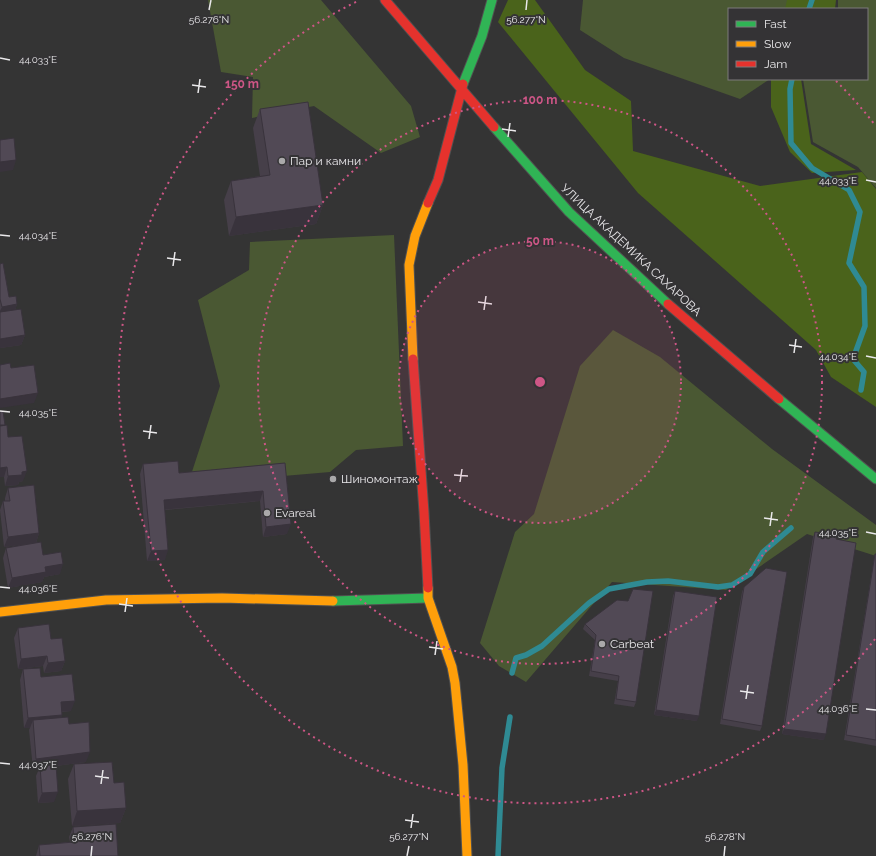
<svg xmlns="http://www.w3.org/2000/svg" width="876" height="856" font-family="Raleway,sans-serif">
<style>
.green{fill:#4a5833}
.forest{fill:#4a631b}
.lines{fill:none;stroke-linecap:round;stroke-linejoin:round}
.stream{stroke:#2f8a93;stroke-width:5.5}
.fast-casing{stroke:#515151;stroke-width:11}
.slow-casing{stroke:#515151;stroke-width:11}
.jam-casing{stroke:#515151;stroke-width:11}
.fast{stroke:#30b455;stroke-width:9}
.slow{stroke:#ff9f0a;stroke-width:9}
.jam{stroke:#e5322d;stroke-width:9}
.wall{fill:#463f49}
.shaded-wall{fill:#39333c}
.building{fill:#514955;stroke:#39333c}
.ticks{fill:none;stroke:#e9e8ea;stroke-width:1.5}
.ring{fill:none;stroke:#ce5686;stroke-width:2;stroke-dasharray:2 4}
.poi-dot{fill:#aaa9aa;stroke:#343335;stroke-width:1.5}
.labels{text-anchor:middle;stroke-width:4;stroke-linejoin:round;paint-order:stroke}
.poi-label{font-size:12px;fill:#e9e8ea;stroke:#343335;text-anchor:start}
.street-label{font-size:12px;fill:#e9e8ea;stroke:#343335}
.ticks-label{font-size:10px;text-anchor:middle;fill:#e9e8ea;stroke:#343335;stroke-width:4;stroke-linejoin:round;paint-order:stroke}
.centre{fill:#ce5686;stroke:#343335;stroke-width:2}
.ring-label{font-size:12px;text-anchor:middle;font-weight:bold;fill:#ce5686;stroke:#343335;stroke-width:4;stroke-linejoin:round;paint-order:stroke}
</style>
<rect width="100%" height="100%" fill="#343434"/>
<path class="green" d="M208 0H321L411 106 420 137 381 153 314 106 252 118 253 77 221 72Z
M583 0H824L821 9H729V79H770L740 99 624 58 580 30Z
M838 0H876V188L858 167 813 142 803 79H867V9H838Z
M394 235 403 446 356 450 330 472 188 484 220 386 198 300 249 270 250 242Z
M613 330 660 357 772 449 876 525V556L807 534 726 590 612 582 526 682 499 666 480 643 515 532 534 514 580 366Z"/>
<path class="forest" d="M508 0H535L585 70 631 101 633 151 760 186 862 172 876 189V407L831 377 816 350 638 193 498 22Z
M787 0H836L835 9H785Z
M771 79H801L811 144 856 170 812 173 790 152 771 107Z"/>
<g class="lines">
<path class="stream" d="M809 9 812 0
M792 79 790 89 791 143 812 168 849 190 860 212 849 263 864 287 865 326 853 359 864 372 861 390
M512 673 516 658 526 655 542 646 589 603 609 589 647 582 668 581 718 587 732 585 750 574 763 552 791 528
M498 856 502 768 510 717"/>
<g class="fast-casing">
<path id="fast" d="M463 84 482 36 492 0
M494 127 569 212 668 304
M779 399 876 479
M333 601 428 598"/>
</g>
<g class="slow-casing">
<path id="slow" d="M413 359 409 265 415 236 428 203
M428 588V598L452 667 455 683 463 765 467 856
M0 612 106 600 222 598 333 601"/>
</g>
<g class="jam-casing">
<path id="jam" d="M385 0 494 127
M428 203 438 180 463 84
M668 304 779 399
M413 359 424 512 428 588"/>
</g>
<use href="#fast" class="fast"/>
<use href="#slow" class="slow"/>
<use href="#jam" class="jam"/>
</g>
<path class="wall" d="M260 109 323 205 316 224 229 236 224 200 231 181 260 176 253 128Z
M0 264 9 297 17 304 15 310 25 335 21 345 0 348Z
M5 425 8 437 23 481 19 482 18 485 5 486 4 477Z
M285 463 287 534 263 537 260 501 165 510V560L147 561 140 474 143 464 179 473Z
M8 488 39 533 36 543 43 555 60 574 44 577 42 582 8 588 3 558 6 548 26 544 4 547 0 510 3 501H5V498Z
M815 532 824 740 782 734 813 537Z
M875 554H876V746L844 740 874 559Z
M744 587 762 726 760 731 720 724 742 592Z
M675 591 697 721 654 715 673 596Z
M628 601 636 702 634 707 614 704 618 681 589 676 595 640 583 629 585 624Z
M18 628 51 639 65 661 61 671 44 673 43 666 18 669 14 638Z
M23 669 41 677 71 711 62 712V715L61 717 69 724 86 762 56 766 54 802 38 803 36 776 39 769H33L29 730 30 728H24L20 680Z
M74 764 114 783 126 808 120 823 72 826 68 779Z
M73 827 118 856H36L39 845 70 842 69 837Z"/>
<path class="shaded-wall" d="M16 160 13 170 0 172V162Z
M323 205 316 224 229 236 236 217Z
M17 304 14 314 0 316V311L2 307Z
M25 335 21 345 0 348V339Z
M38 393 34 403 0 408V399Z
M7 467 4 477H0V468Z
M27 471 23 481 19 482 18 485 5 486 8 476 22 472Z
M263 491 260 501 160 510 164 500Z
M291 524 287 534 263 537 266 527Z
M39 533 36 543 4 547 8 537Z
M168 550 165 560 147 561 151 551Z
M63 564 60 574 44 577 42 582 8 588 12 578 45 567Z
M47 656 43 666 18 669 21 659Z
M65 661 61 671 44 673 48 663Z
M75 701 71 711 57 712 61 702Z
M656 710 699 716 697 721 654 715Z
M62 715 59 725 33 720 30 728H24L28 718Z
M784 729 826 734 824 740 782 734Z
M90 752 86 762 40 768V766L39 769H33L36 759Z
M58 792 54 802 38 803 42 793Z
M126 808 120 823 72 826 77 811Z"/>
<path class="building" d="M308 102 323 205 236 217 231 181 270 175 260 109Z
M14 138 16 160 0 162V140Z
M3 263 9 297 16 296 17 304 2 307 0 299V264Z
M21 309 25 335 0 339V312Z
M10 363 11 368 34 365 38 393 0 399V365Z
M3 411 5 425H0V412Z
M7 425 8 437 22 436 27 471 22 472V475L8 476 7 467 0 468V426Z
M178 461 179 473 285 463 291 524 266 527 263 491 164 500 168 550 151 551 143 464Z
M34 485 39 533 8 537 3 501H10L8 488Z
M815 532 837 535 836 539 856 543 826 734 784 729Z
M41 542 43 555 61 552 63 564 45 567 46 572 12 578 6 548Z
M875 554H876V740L846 735Z
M766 568 787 572 762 726 722 719 744 587Z
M633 589 653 591 636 702 616 699 619 676 591 671 596 635 585 624 617 600 628 601Z
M675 591 717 597 699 716 656 710Z
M49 624 51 639 62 638 65 661 48 663 47 656 21 659 18 628Z
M40 668 41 677 72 674 75 701 61 702 62 715 28 718 23 669Z
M68 717 69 724 89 722 90 752 36 759 33 720Z
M112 762 114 783 124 782 126 808 77 811 74 764Z
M56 765 58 792 42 793 40 766Z
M116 824 118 856H40L39 845 74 842 73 827Z"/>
<path class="ticks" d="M209 10 211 0M526 10 527 0M0 58 10 60M192 85 206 87M198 93 200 79M502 129 516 131M508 137 510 123M866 180 876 182M0 235 10 236M167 258 181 260M173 266 175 252M478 302 492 304M484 310 486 296M789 345 802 347M794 353 796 339M866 356 876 358M0 411 10 412M143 431 157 433M149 439 151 425M454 475 468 476M460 482 462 469M764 518 778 520M770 526 772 512M866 532 876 534M0 587 10 588M119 604 133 606M125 612 127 598M429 647 443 649M435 655 437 641M740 691 754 693M746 699 748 685M866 709 876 710M0 763 10 764M95 776 109 778M101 784 103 770M405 820 419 822M411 828 413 814M91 856 92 846M407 856 409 846M724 856 725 846"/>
<circle cx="540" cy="382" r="141" fill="#ce5686" fill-opacity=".12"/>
<g class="ring">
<circle cx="540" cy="382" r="141"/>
<circle cx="540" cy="382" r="282"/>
<path d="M875 639A422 422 0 1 1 358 1M836 81A422 422 0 0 1 875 125"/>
</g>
<g class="poi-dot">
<circle cx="282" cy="161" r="4"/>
<circle cx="333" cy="479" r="4"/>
<circle cx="267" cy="513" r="4"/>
<circle cx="602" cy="644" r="4"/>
</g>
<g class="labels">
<g class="poi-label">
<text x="290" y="165">Пар и камни</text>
<text x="341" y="483">Шиномонтаж</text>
<text x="275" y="517">Evareal</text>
<text x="610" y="648">Carbeat</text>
</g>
<g class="street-label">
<text transform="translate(631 250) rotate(43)" y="4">УЛИЦА АКАДЕМИКА САХАРОВА</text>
</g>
</g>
<g class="ticks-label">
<text x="209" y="23">56.276°N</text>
<text x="526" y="23">56.277°N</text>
<text x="38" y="63">44.033°E</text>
<text x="838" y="184">44.033°E</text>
<text x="38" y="239">44.034°E</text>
<text x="838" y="360">44.034°E</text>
<text x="38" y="416">44.035°E</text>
<text x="838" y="536">44.035°E</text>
<text x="38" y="592">44.036°E</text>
<text x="838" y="712">44.036°E</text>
<text x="38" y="768">44.037°E</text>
<text x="92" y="840">56.276°N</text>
<text x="409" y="840">56.277°N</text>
<text x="725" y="840">56.278°N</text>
</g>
<circle cx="540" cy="382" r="6" class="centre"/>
<g class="ring-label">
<text x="242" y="88">150 m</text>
<text x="540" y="104">100 m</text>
<text x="540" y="245">50 m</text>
</g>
<rect x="728" y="8" width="140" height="72" fill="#343335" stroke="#7c7b7d"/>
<rect x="736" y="21" width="20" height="6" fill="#30b455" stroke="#7c7b7d"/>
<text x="764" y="28" font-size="12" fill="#e9e8ea">Fast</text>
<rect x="736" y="41" width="20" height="6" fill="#ff9f0a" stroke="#7c7b7d"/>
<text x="764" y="48" font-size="12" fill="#e9e8ea">Slow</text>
<rect x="736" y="61" width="20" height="6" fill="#e5322d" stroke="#7c7b7d"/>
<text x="764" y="68" font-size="12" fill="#e9e8ea">Jam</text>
</svg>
